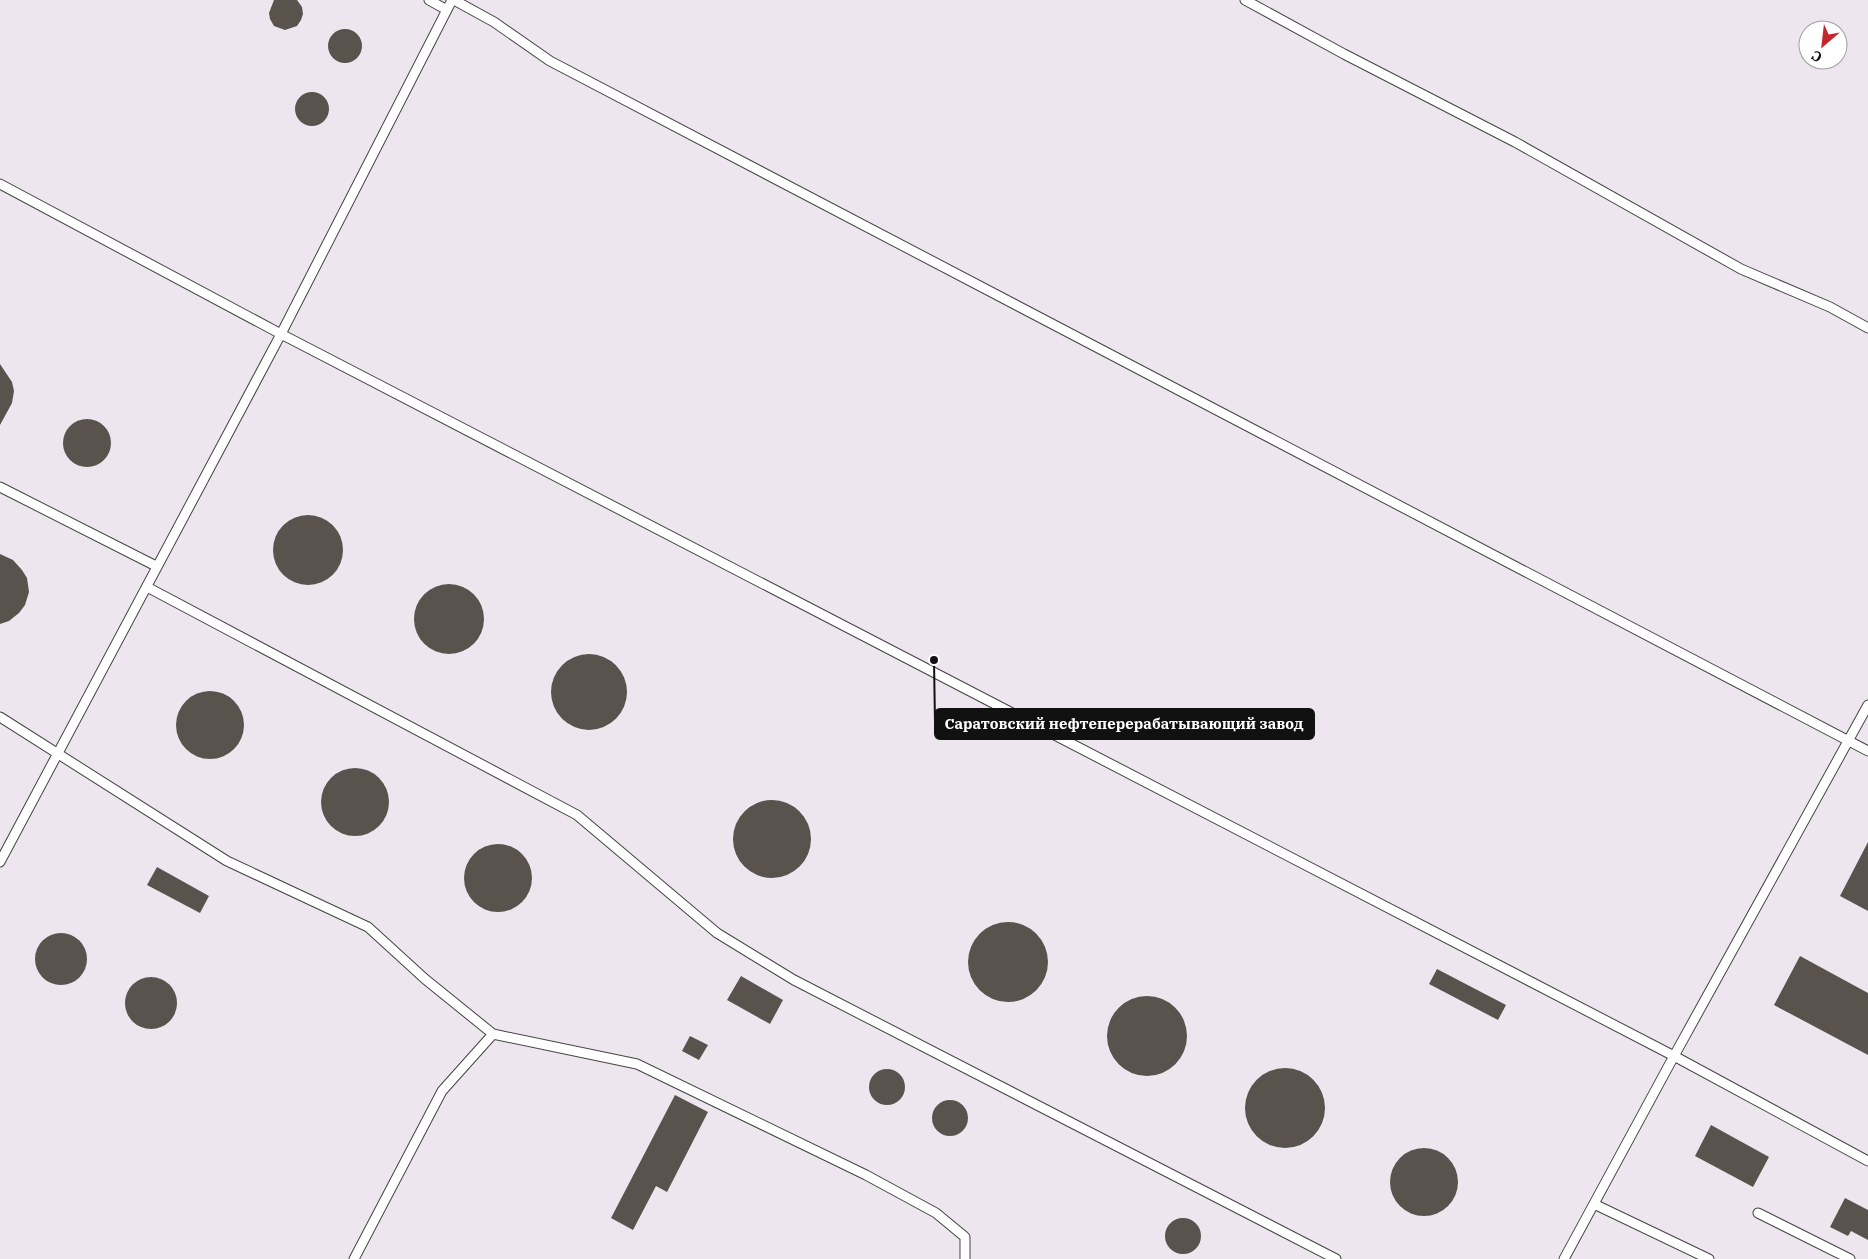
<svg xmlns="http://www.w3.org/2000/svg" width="1868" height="1259" font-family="'IBM Plex Serif',serif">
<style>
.industrial{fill:#eee6ef;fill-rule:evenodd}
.building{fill:#5a524d}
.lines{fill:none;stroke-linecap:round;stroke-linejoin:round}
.service-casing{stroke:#444;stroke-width:11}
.service{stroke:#fff;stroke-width:9}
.leader{fill:none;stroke:#111;stroke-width:2}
.callout-dot{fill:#111;stroke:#fff;stroke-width:2}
.callout{fill:#111;stroke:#111;stroke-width:2}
.callout-label{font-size:15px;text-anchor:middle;font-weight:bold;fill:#fff}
</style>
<rect width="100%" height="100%" fill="#fffdf5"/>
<path class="industrial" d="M0 0H1868V1259H0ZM1808 30H1838V60H1808Z"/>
<path class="building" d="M274 0H297L302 7 303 14 301 20 297 26 285 30 274 26 270 19 269 13Z
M328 46a17 17 0 1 1 34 0a17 17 0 1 1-34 0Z
M295 109a17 17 0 1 1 34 0a17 17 0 1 1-34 0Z
M0 364 12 382 14 391 12 403 0 425Z
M63 443a24 24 0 1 1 48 0a24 24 0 1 1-48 0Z
M273 550a35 35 0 1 1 70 0a35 35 0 1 1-70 0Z
M0 554 13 560 22 570 27 578 29 592 25 605 19 613 9 621 0 624Z
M414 619a35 35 0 1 1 70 0a35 35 0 1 1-70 0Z
M551 692a38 38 0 1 1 76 0a38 38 0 1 1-76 0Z
M176 725a34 34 0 1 1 68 0a34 34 0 1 1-68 0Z
M321 802a34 34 0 1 1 68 0a34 34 0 1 1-68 0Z
M733 839a39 39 0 1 1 78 0a39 39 0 1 1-78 0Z
M1868 842V911L1840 896Z
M464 878a34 34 0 1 1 68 0a34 34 0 1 1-68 0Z
M157 867 209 896 200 913 147 885Z
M968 962a40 40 0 1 1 80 0a40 40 0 1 1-80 0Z
M35 959a26 26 0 1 1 52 0a26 26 0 1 1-52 0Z
M1800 956 1868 993V1055L1774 1005Z
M1437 969 1506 1005 1498 1020 1429 984Z
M741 976 783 1000 770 1024 727 1000Z
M125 1003a26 26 0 1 1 52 0a26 26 0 1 1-52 0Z
M1107 1036a40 40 0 1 1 80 0a40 40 0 1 1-80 0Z
M690 1036 708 1045 699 1060 682 1051Z
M1245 1108a40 40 0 1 1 80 0a40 40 0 1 1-80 0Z
M869 1087a18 18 0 1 1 36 0a18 18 0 1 1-36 0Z
M675 1095 708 1112 667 1192 656 1186 633 1230 611 1218Z
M932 1118a18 18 0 1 1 36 0a18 18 0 1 1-36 0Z
M1711 1125 1769 1157 1753 1187 1695 1156Z
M1390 1182a34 34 0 1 1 68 0a34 34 0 1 1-68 0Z
M1845 1198 1868 1210V1240L1851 1231 1848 1236 1830 1227Z
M1165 1236a18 18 0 1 1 36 0a18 18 0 1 1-36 0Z"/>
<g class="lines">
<g class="service-casing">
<path id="service" d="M429 0 447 10
M454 0 494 22 550 61 1868 751
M1245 0 1344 54 1515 142 1741 269 1830 307 1868 328
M0 184 281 334 1674 1056 1868 1161
M0 487 156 566
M147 587 577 815 717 933 794 980 1336 1259
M0 717 227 861 368 927 425 979 493 1034 637 1064 866 1175 936 1213 965 1237V1259
M0 862 281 334 452 0
M1594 1204 1709 1259
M1758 1213 1850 1259
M354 1259 442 1091 493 1034
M1564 1259 1674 1056 1868 705"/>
</g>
<use href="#service" class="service"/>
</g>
<path class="leader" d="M934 660L935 724"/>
<circle class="callout-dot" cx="934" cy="660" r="5"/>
<rect class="callout" x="935" y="709" width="379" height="30" rx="5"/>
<g class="callout-label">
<text x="1124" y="729">Саратовский нефтеперерабатывающий завод</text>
</g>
<g transform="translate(1823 45) rotate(208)"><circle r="24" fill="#ffffff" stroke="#a0a0a0"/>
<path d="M0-4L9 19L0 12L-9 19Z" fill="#c4262e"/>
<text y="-8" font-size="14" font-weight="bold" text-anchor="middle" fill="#111111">С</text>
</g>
</svg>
